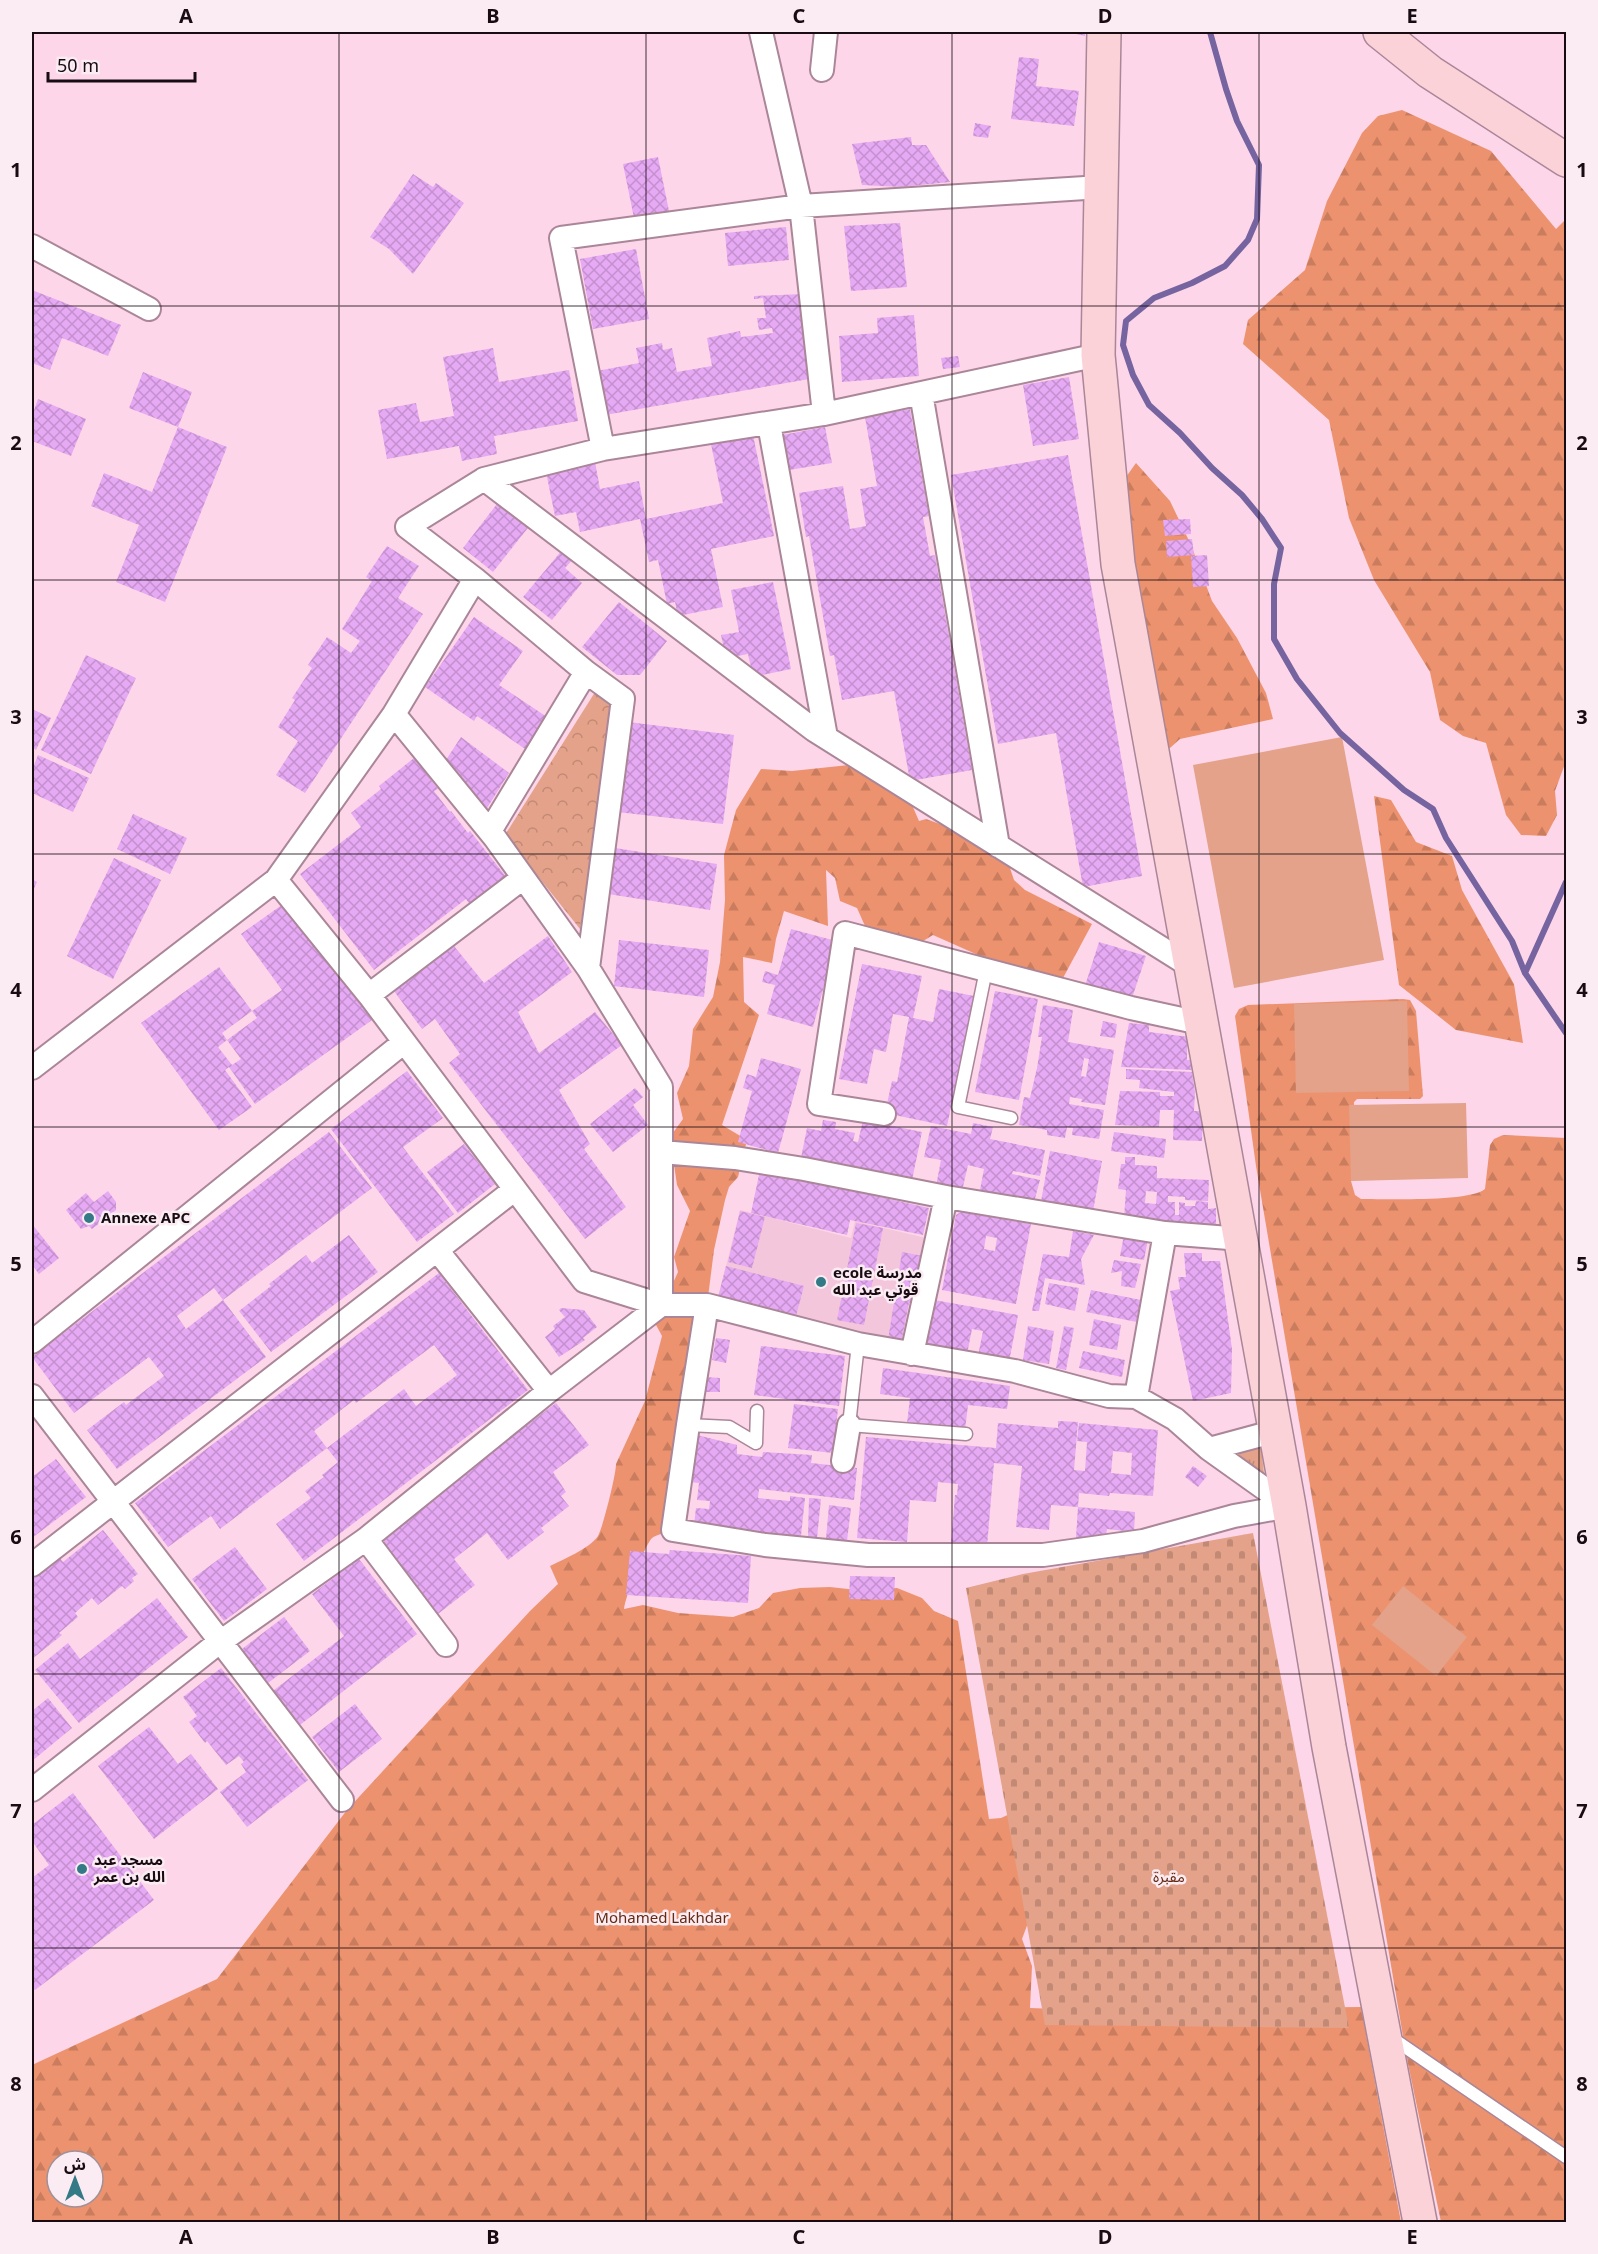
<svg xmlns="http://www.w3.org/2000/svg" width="1598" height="2254" font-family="'Noto Sans','Noto Sans Arabic',sans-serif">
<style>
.built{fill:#f4c6dc}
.grass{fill:url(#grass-tufts)}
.forest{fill:url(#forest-firs);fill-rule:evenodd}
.cemetery{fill:url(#cemetery-stones)}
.park{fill:url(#park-crowns)}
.garden{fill:#e3a289}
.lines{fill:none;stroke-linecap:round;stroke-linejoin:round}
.stream{stroke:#7564a0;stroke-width:6}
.building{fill:url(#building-cross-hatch);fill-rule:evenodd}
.lane-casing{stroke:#aa8698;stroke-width:15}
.street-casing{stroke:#aa8698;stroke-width:26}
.secondary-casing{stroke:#aa8698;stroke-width:36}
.lane{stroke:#fff;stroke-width:12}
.street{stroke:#fff;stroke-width:22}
.secondary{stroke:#fbd2d7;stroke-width:33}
.grid{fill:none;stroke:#180b12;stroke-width:1.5;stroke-opacity:0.55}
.poi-dot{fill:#337986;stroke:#fbebf2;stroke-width:2}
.labels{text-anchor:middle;stroke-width:5;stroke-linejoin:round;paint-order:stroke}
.poi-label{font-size:15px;font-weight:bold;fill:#180b12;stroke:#fbebf2;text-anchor:start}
.park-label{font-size:15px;fill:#642b12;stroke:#fbebf2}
.neatline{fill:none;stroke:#180b12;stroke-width:2}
.grid-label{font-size:20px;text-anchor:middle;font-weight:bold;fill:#180b12}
</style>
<defs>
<pattern id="grass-tufts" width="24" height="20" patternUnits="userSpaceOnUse" patternTransform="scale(1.5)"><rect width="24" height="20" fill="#e3a289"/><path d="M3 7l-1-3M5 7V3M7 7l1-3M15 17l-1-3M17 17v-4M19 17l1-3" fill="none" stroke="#c28a75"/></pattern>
<pattern id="forest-firs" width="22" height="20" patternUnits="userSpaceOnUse" patternTransform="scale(1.5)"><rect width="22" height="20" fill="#ed926e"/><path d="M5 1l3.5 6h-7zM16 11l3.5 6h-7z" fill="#ca7d5e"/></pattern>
<pattern id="cemetery-stones" width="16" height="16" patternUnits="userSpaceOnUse" patternTransform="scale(1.5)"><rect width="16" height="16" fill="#e3a289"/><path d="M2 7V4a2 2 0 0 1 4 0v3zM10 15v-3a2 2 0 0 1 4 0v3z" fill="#c28a75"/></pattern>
<pattern id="park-crowns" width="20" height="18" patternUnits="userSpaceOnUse" patternTransform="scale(1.5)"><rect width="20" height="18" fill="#e3a289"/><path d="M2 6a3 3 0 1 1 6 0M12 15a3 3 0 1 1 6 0" fill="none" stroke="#c28a75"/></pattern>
<pattern id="building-cross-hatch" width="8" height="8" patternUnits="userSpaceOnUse" patternTransform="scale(1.5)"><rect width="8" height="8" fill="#e6a9f3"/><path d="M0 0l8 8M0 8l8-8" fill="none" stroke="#c590cf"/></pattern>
</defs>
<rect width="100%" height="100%" fill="#fdd6e9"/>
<path class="built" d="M740 1210 851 1238 855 1221 926 1238 916 1303H909L900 1343 718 1298Z"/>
<path class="grass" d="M1260 1440 1264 1473 1252 1474 1226 1451Z"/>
<path class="forest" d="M1402 110 1491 151 1556 229 1566 219V761L1555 791 1557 815 1546 836 1521 835 1506 815 1486 743 1463 736 1440 720 1430 672 1374 580 1349 518 1329 420 1243 344 1248 320 1305 270 1327 201 1362 133 1378 116Z
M1136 463 1170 501 1191 545 1212 601 1237 638 1266 693 1273 719 1180 739 1161 756 1116 491Z
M849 765 909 798 919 821 926 819 951 828 1009 865 1014 880 1025 890 1092 924 1063 978 1005 967 933 935 910 949 865 926 857 908 840 901 835 878 826 870 828 926 784 911 776 939 772 963 743 957 744 1002 759 1015 722 1125 747 1140 738 1177 729 1187 725 1200 714 1250 707 1305 676 1450 670 1461 671 1471 661 1534C658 1535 654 1536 652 1538 644 1546 625 1598 624 1609L643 1605 678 1613 733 1617 759 1608 773 1593 800 1588 830 1587 857 1590 897 1588 922 1598 934 1611 958 1621 989 1819 1001 1818 1014 1812 1032 1912 1022 1939 1032 1966 1030 2008 1084 2010 1361 2007 1401 2222H32V2065L217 1979 347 1810 530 1611 558 1584 550 1566C564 1559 589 1549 598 1536 603 1527 616 1475 616 1464L645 1401 662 1336 655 1323 678 1272 674 1257 690 1211 677 1185 670 1137 683 1119 677 1093 689 1066 693 1029 713 997 720 962 725 900 724 855 736 810 761 769 792 771ZM57 2161H93V2197H57Z
M1374 796 1391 800 1416 842 1452 856 1462 890 1514 984 1523 1043 1456 1030 1399 985Z
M1403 999 1410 1000 1416 1011 1423 1096 1420 1099H1357L1354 1102 1351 1181 1355 1195 1361 1199C1384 1199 1471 1202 1485 1189L1490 1145 1494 1139 1503 1135 1566 1138V2222H1441L1406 2054 1256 1166 1235 1016 1239 1009 1248 1005Z"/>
<path class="cemetery" d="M1253 1533 1349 2028 1045 2025 966 1588 1023 1574Z"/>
<path class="park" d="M597 689 616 696 580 929 505 835Z"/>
<path class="garden" d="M1342 737 1384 960 1234 988 1193 765Z
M1407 1001 1409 1091 1296 1093 1294 1004Z
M1466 1103 1468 1178 1351 1181 1349 1105Z
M1403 1586 1467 1637 1436 1676 1372 1625Z"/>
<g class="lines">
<path class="stream" d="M1210 32 1226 89 1237 121 1259 165 1257 219 1248 240 1225 266 1192 283 1154 298 1126 321 1123 345 1133 375 1149 405 1180 433 1212 468 1242 495 1262 519 1281 548 1274 584V639L1297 679 1340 733 1404 790 1433 809 1446 838 1512 941 1525 973 1566 1033
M1525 973 1566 882"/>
</g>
<path class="building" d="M1068 32H1085V36Z
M1019 57 1039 59 1036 86 1079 91 1074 126 1011 119Z
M975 123 991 126 988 138 973 136Z
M911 137 912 145H926L950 182 901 187 862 185 852 144Z
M658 157 669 211 634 218 623 164Z
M413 174 433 187 436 183 464 203 413 274 389 249 370 237Z
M900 223 907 287 851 291 844 226Z
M786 227 789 260 728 266 725 233Z
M636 249 649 319 593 329 580 259Z
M32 290 121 325 108 356 62 338 50 370 32 363Z
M803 294 809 327H803L809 379 605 415 597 371 639 363 636 348 662 343 663 350 672 348 677 372 712 366 707 338 740 331 741 337 773 333 772 328 759 330 757 318H766L763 298 754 299V296Z
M914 315 919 376 842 382 839 336 878 333 877 318Z
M493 348 499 382 569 370 578 421 494 436 497 454 462 461 459 446 387 459 378 410 416 403 420 422 454 416 443 357Z
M958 356 960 367 943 369 941 358Z
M143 372 192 392 178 427 129 408Z
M1069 377 1079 439 1033 446 1023 385Z
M38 399 86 419 71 456 32 441V416Z
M910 409 929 516 923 517 930 556 935 555 972 770 910 781 894 691 842 700 834 655 830 656 809 536 806 537 799 493 843 486 850 529 866 526 860 489 877 486 865 417Z
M178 427 227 447 165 602 116 582 139 525 91 506 104 473 152 492Z
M825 427 832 463 789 470 782 435Z
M753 435 774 536 711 549 723 607 678 616 675 602 667 604 658 560 649 562 640 519 580 532 576 512 555 516 546 472 595 462 600 489 639 481 646 519 723 503 711 444Z
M1068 455 1142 876 1083 887 1056 733 998 744 951 475Z
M500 500 531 524 493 572 463 548Z
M1190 519 1191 534 1165 536 1163 520Z
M1192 539 1194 555 1167 557 1166 541Z
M387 546 419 566 398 598 423 614 305 793 276 775 298 741 278 727 295 700 292 698 312 668 308 665 327 637 351 653 360 641 342 629 372 581 366 577Z
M563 549 574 558 565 568 582 583 552 620 523 597Z
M1207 555 1209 586 1193 587 1191 556Z
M773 582 791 669 753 677 748 654 726 658 721 635 739 632 731 590Z
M619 602 667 641 640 675H617L582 647Z
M474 617 523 651 499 685 553 721 531 753 477 716 474 721 425 687Z
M86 655 136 678 91 774 41 750Z
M32 709 51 718 36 750 32 747Z
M628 722 734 735 723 824 617 812Z
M461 737 509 773 482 816 442 766Z
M38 755 89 778 73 812 32 793V770Z
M414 758 438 789 434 791 450 812 451 811 468 833 470 831 507 878 471 906 466 899 374 970 300 874 361 827 351 813 381 789 379 786Z
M133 814 187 838 170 874 117 849Z
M615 848 717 864 710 910 608 894Z
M114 858 161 880 113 979 67 956Z
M32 879 37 882 32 893Z
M286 902 372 1020 255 1104 229 1067 225 1070 252 1107 219 1130 141 1023 219 967 252 1011 222 1033 227 1040 257 1018 252 1011 282 990 241 934ZM227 1040 241 1059 232 1065 218 1047Z
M791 929 836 941 813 1027 767 1014 775 985 762 982 765 971 778 975Z
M548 936 572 972 518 1012 539 1053 595 1012 622 1045 559 1090 590 1144 584 1149 626 1207 585 1239 449 1063 460 1054 435 1019 422 1029 394 991 454 946 484 983Z
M619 940 709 950 704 997 614 986Z
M1099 942 1146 956 1130 1004 1084 989Z
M862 964 922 976 913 1018 933 1022 939 989 974 996 947 1126 885 1113 892 1081 897 1082 909 1017 893 1014 886 1052 874 1049 867 1084 839 1079Z
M995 991 1038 999 1019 1100 975 1092Z
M1043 1005 1073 1010 1068 1042 1114 1050 1105 1105 1081 1102 1082 1099 1070 1097 1069 1104 1104 1110 1099 1139 1072 1135 1073 1128 1067 1127 1065 1138 1047 1135V1130L1019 1125 1024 1097 1030 1098 1037 1068 1042 1037H1038ZM1084 1058 1089 1059 1086 1077 1081 1076Z
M1103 1021 1117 1024 1115 1038 1100 1036Z
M1129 1023 1149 1025V1032L1189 1037V1046L1187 1045V1060H1190L1192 1070 1121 1067Z
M761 1058 801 1069 778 1153 738 1142 752 1091 743 1088 747 1074 756 1077Z
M1126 1069 1192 1072 1195 1092 1194 1111H1203L1202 1141 1173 1140 1174 1110H1160L1159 1127 1115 1125 1120 1091 1160 1092V1096H1174V1092L1139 1088 1140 1080 1126 1079Z
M407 1071 443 1118 403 1147 454 1214 417 1242 331 1129Z
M635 1088 643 1097 633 1105 648 1125 613 1152 590 1124Z
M823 1120 836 1122 835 1129 855 1133 853 1141 858 1142 863 1120 922 1132 912 1180 801 1158 807 1128 821 1131Z
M973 1123 993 1127 990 1139 1045 1150 1040 1176 1013 1171 1012 1174 1040 1180 1034 1202 979 1195 984 1169 968 1165 962 1191 936 1186 941 1160 924 1157 931 1126 971 1134Z
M329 1132 372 1188 223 1300 214 1288 177 1316 186 1329 223 1300 266 1357 117 1469 87 1430 124 1402 126 1405 164 1376 149 1357 74 1413 32 1357Z
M1114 1132 1166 1139 1164 1158 1111 1151Z
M464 1144 495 1184 458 1213 427 1172Z
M1050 1151 1102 1161 1092 1217 1040 1207Z
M1125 1157H1135V1165L1157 1166V1178L1209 1180 1208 1201 1185 1200V1197L1168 1196V1202H1175V1215H1179V1202L1185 1203V1206H1195L1196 1201 1208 1202V1209L1216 1208V1236L1124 1218 1126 1190 1118 1189 1121 1164H1125ZM1146 1191 1157 1192 1156 1204 1145 1203Z
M760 1170 929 1208 923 1235 850 1220 847 1235 751 1213Z
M108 1191 116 1202V1210L92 1229 89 1226 81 1229 66 1210 86 1193 94 1202Z
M740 1211 765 1217 752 1268 728 1262Z
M961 1212 1031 1224 1016 1304 942 1290 956 1215ZM986 1236 997 1238 995 1251 984 1249Z
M856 1223 883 1228 864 1325 837 1320Z
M32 1224 59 1258 39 1274 32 1265Z
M1073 1231 1094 1235 1081 1259 1085 1285 1045 1278 1039 1311H1032L1043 1254 1069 1257Z
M349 1235 378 1272 271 1352 239 1311 271 1286 269 1284 306 1255 312 1263Z
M1124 1235 1148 1239 1144 1260 1120 1256Z
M902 1252 923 1256 916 1303H909L901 1343 888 1340Z
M1184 1253H1202V1261H1220L1232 1349 1231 1393 1193 1401 1170 1291 1180 1289 1178 1277H1186Z
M1114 1260 1141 1264 1135 1288 1121 1286 1122 1271 1111 1273Z
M726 1266 804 1286 796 1316 718 1297Z
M439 1273 528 1390 304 1561 276 1524 311 1498 305 1491 324 1477 322 1475 338 1462 327 1448 404 1389 416 1406 457 1375 434 1345 356 1403 354 1400 314 1431 327 1448 220 1529 211 1516 168 1547 135 1503Z
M1049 1283 1079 1288 1075 1311 1045 1304Z
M1091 1290 1141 1300 1137 1322 1086 1312Z
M934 1300 1018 1315 1009 1362 978 1356 983 1331 972 1329 967 1354 926 1347Z
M561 1308 584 1310 597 1327 583 1338 585 1340 559 1357 545 1337 555 1329 553 1326 565 1317 559 1310Z
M1094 1319 1121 1325 1117 1350 1089 1345Z
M1028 1326 1054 1331 1049 1364 1023 1360Z
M1064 1326 1074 1328 1066 1370 1056 1368Z
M716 1338 730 1340 726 1363 712 1360Z
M761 1346 845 1356 839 1406 754 1395Z
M1083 1351 1125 1360 1122 1377 1079 1368Z
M883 1368 1010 1386 1007 1409 968 1405 965 1430 907 1423 910 1398 880 1394Z
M706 1377 720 1378V1392H706Z
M556 1403 589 1445 553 1472 566 1492 561 1496 569 1506 541 1528 544 1532 508 1560 487 1533 454 1559 475 1585 438 1614 379 1538Z
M794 1404 838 1409 833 1453 788 1448Z
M1058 1421 1078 1422 1074 1470 1085 1471 1087 1442 1077 1441 1079 1423 1158 1430 1153 1496 1110 1493 1109 1496 1079 1493 1078 1507 1051 1505 1049 1530 1016 1527 1022 1466 994 1463 987 1547 951 1544 955 1495H957L958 1484 938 1482 936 1502 910 1500 907 1542 857 1538 866 1437 996 1448 998 1423 1058 1428ZM1113 1451 1132 1453 1131 1475 1111 1473Z
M697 1435 737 1445V1454L762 1457 763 1452 812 1455 811 1463 857 1468 854 1500 759 1489 758 1498 790 1501V1496L805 1498 801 1536 694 1525 696 1508 709 1509 710 1501 697 1500 699 1483 690 1482Z
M56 1459 86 1497 32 1538V1477Z
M1193 1466 1207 1476 1198 1487 1185 1477Z
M809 1498 821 1499 817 1538 808 1537Z
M829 1505 851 1508 847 1541 826 1539Z
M1078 1507 1135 1512 1134 1532 1107 1529 1105 1540 1076 1538Z
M103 1530 138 1574 132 1578 134 1581 125 1589 122 1586 98 1605 92 1598 75 1613 78 1617 59 1633 62 1635 32 1659V1578L59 1557 63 1562Z
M235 1547 267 1589 224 1621 192 1579Z
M670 1550 751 1556 748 1603 626 1595 630 1551 669 1554Z
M359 1559 417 1634 296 1728 269 1694 344 1636 312 1594Z
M850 1576 895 1577 894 1600 849 1599Z
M157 1598 188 1637 79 1723 35 1670 68 1643 80 1659Z
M284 1617 310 1651 268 1683 242 1649Z
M221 1668 308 1780 247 1827 220 1792 246 1772 241 1764 244 1762 239 1756 226 1765 207 1741 205 1743 189 1722 197 1716 183 1697Z
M48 1698 72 1728 32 1761V1711Z
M355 1704 382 1739 339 1772 312 1737Z
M149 1727 178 1764 191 1754 218 1789 154 1839 98 1766Z
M73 1793 154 1900 35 1990 32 1986V1878L49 1865 32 1841V1825Z"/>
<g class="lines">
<g class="lane-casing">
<path id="lane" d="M986 970 958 1107 1011 1118
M858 1344 849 1425 966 1434
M688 1425 729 1427 756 1443 757 1411
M1389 2036 1566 2157"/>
</g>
<g class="street-casing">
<path id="street" d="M761 32 801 206 824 414
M822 70 826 32
M32 246 149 309
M1098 355 824 414 603 449 484 479 814 730 1190 966
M921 393 998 846
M769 424 826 737
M603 449 561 238 801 206 1101 187
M484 479 407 527 475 579 394 714 495 838 588 968 652 1072 661 1087V1152
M475 579 586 672 490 831 495 838
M586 672 623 699 588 968
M276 880 394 714
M369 995 523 878
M32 1068 276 880 369 995 584 1281 661 1305H707L858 1344 1015 1371 1109 1396 1136 1397 1175 1419 1209 1449 1289 1506
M884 1114 819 1104 845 933 1131 1008 1200 1023
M437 1250 549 1391
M661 1305V1152L735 1158 804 1169 946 1197 1165 1233 1242 1239
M707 1305 688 1425 673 1530 765 1545 868 1555H1043L1143 1541 1234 1516 1289 1506
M32 1342 403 1043
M912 1354 946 1197
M32 1396 342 1800
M1136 1397 1165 1233
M1209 1449 1276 1431
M843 1461 849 1425
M366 1539 446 1645
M32 1565 514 1190
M32 1790 213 1647 366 1539 549 1391 661 1305"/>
</g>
<g class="secondary-casing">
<path id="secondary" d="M1104 32 1098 355 1118 564 1289 1506 1329 1747 1420 2222
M1380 32 1430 72 1566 160"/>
</g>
<use href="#lane" class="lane"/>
<use href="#street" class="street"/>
<use href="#secondary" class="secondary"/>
</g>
<path class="grid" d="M339 32V2222M646 32V2222M952 32V2222M1259 32V2222M32 306H1566M32 580H1566M32 854H1566M32 1127H1566M32 1400H1566M32 1674H1566M32 1948H1566"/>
<g class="poi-dot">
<circle cx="89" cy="1218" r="6"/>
<circle cx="821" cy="1282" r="6"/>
<circle cx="82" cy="1869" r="6"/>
</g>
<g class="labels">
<g class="poi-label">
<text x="101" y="1223">Annexe APC</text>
<text x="833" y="1278">ecole مدرسة<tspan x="833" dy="17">قوتي عبد الله</tspan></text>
<text x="94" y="1865">مسجد عبد<tspan x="94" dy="17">الله بن عمر</tspan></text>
</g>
<g class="park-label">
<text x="1169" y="1882">مقبرة</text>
<text x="662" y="1923">Mohamed Lakhdar</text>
</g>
</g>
<rect width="1598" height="2254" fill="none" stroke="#fbebf2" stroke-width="66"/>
<g transform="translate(75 2179)"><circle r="28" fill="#fbebf2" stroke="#a09198" stroke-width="1.5"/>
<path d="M0-4.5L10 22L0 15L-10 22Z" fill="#337986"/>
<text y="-9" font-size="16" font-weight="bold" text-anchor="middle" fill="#180b12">ش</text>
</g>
<path d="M48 72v9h147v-9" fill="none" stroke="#180b12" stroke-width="3"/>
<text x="57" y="72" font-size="18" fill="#180b12" stroke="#fbebf2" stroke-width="4.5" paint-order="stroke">50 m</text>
<rect x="33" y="33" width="1532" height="2188" class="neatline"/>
<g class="grid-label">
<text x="186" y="23">A</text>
<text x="493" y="23">B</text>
<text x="799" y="23">C</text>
<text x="1105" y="23">D</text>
<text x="1412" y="23">E</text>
<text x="16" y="177">1</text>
<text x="1582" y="177">1</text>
<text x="16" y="450">2</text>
<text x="1582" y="450">2</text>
<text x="16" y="724">3</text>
<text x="1582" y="724">3</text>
<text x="16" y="997">4</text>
<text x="1582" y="997">4</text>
<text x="16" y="1271">5</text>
<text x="1582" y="1271">5</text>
<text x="16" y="1544">6</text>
<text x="1582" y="1544">6</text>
<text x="16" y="1818">7</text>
<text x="1582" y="1818">7</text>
<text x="16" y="2091">8</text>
<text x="1582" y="2091">8</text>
<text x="186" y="2244">A</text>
<text x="493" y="2244">B</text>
<text x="799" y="2244">C</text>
<text x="1105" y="2244">D</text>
<text x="1412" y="2244">E</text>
</g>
</svg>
